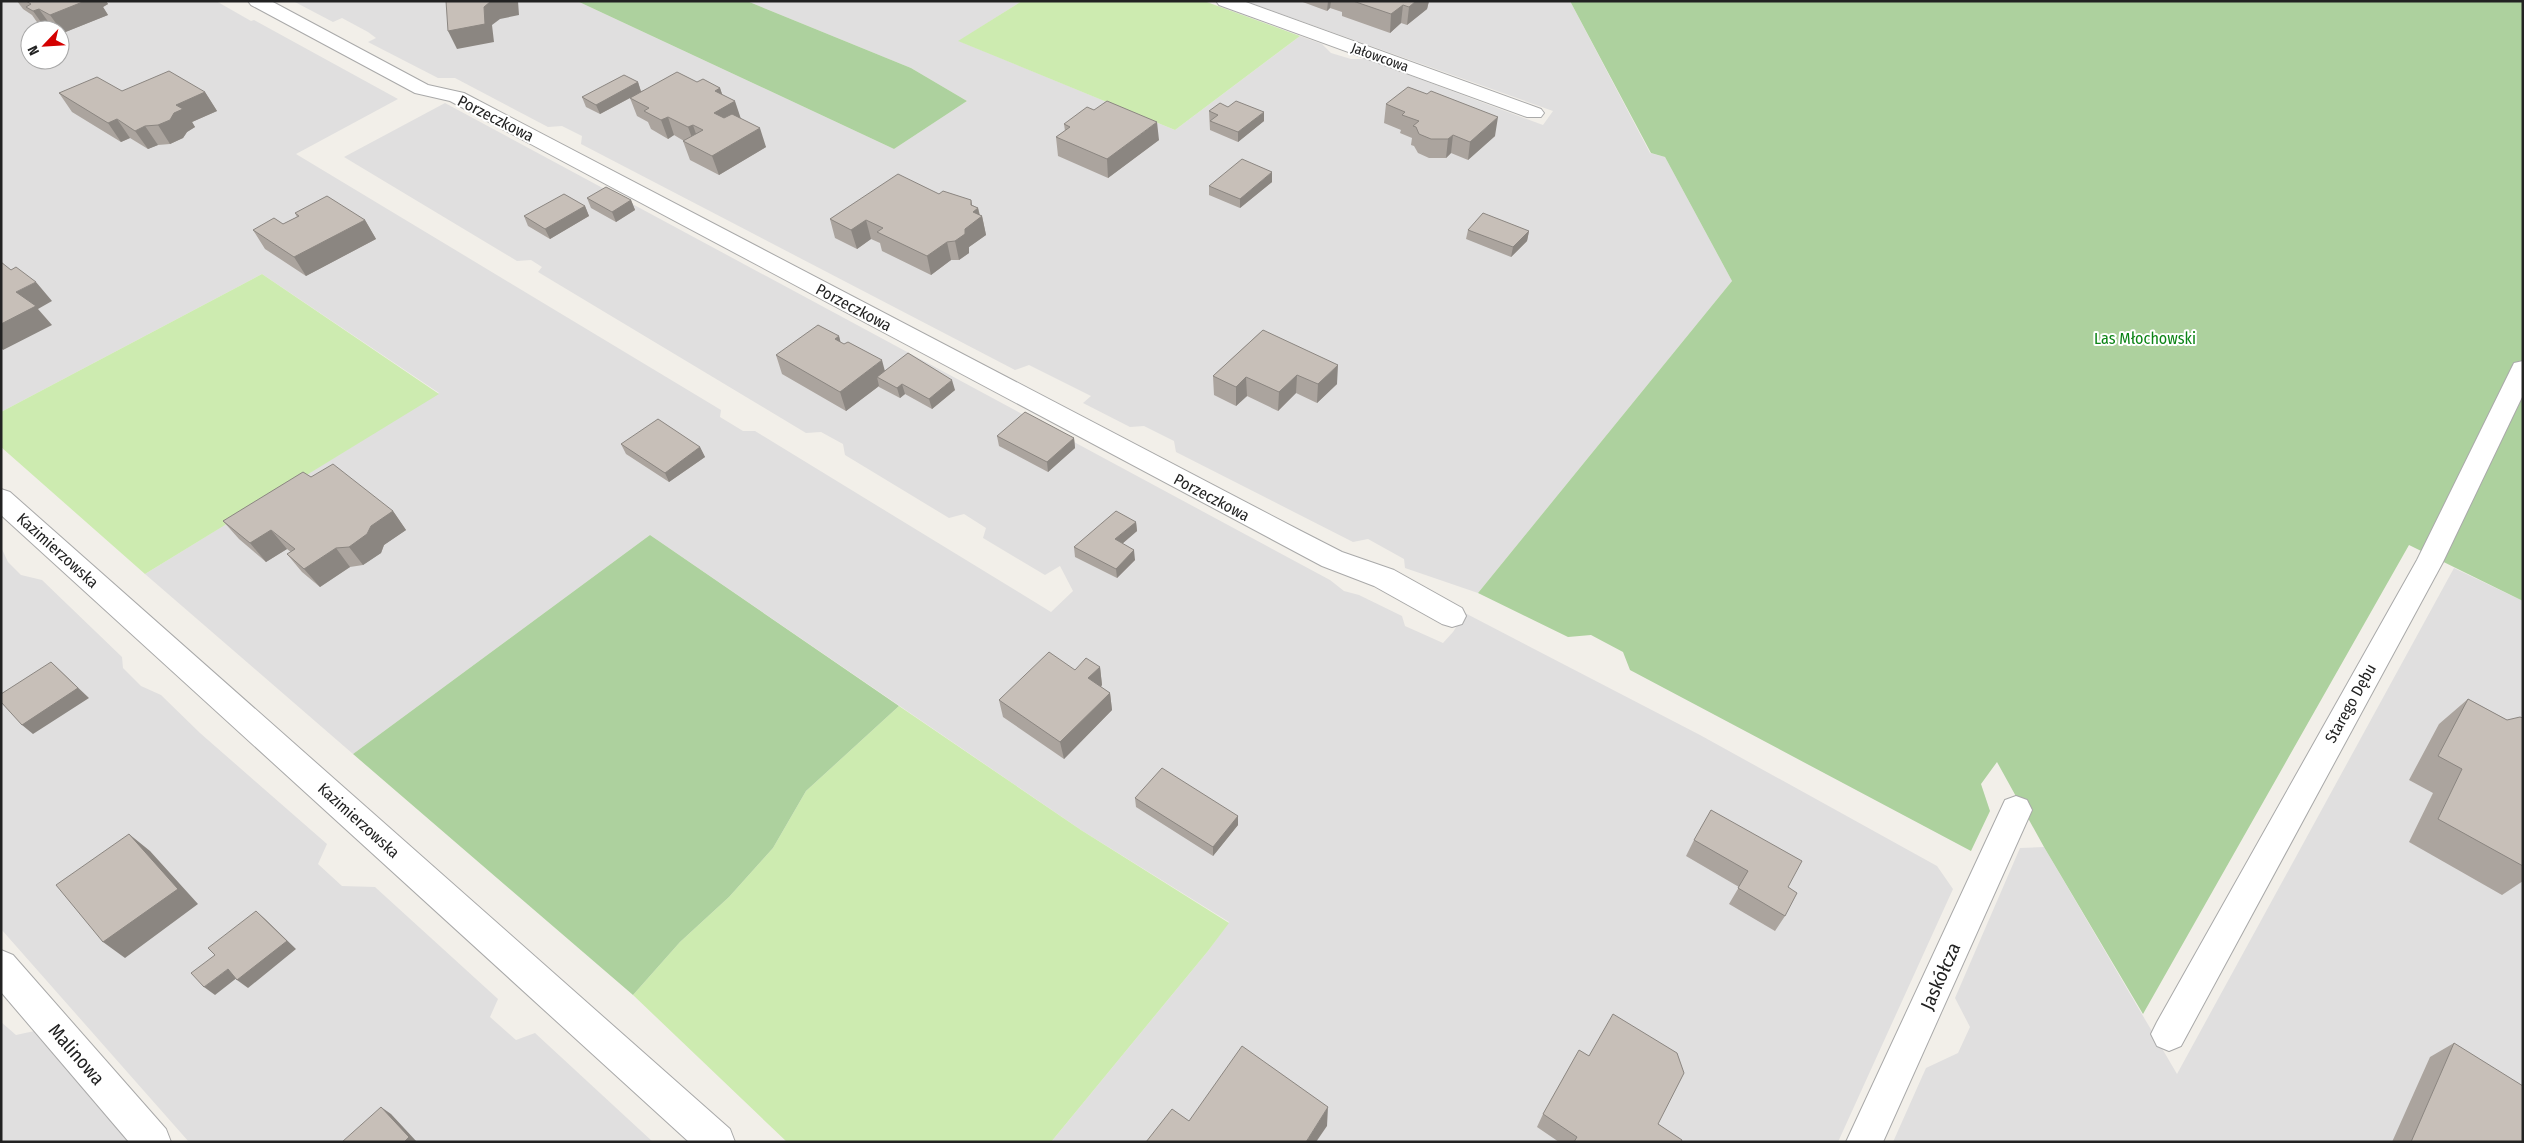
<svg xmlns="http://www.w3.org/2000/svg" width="2524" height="1143" font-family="'Fira Sans Condensed',sans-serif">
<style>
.residential{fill:#e0dfdf;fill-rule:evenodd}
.grass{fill:#cdebb0}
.forest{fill:#add19e}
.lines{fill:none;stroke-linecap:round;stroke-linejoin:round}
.minor-casing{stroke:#a9a9a9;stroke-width:2}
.minor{fill:#fff;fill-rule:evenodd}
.wall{fill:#aba49e}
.shaded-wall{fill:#8b8681}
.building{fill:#c7bfb8;stroke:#8b8681}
.labels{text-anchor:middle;stroke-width:4;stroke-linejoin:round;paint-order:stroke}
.far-street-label{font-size:14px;fill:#222;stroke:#fff}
.street-label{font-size:16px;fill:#222;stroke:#fff}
.park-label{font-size:16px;fill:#0c8416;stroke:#fff}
.near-street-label{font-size:19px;fill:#222;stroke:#fff}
</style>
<rect width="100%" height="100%" fill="#f2efe9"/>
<path class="residential" d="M1 1H216L251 21 254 20 398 99 296 154 721 410 720 417 743 431H755L1051 612 1073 591 1060 566 1045 575 983 538 986 528 964 514 949 518 845 455 843 444 821 432 806 433 538 272 542 267 531 260 517 261 344 157 445 103 1330 580 1344 591 1359 595 1402 616 1405 626 1443 643 1453 632 1465 613 1700 735 1937 866 1953 889 1838 1142H1051L1208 951 1229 922 1081 830 650 535 353 754 145 574 439 393 262 274 1 412ZM30 30H60V60H30Z
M293 1H577L894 149 967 101 911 68 747 1H1022L959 41 1175 130 1300 36 1322 44 1331 53 1351 59H1366L1543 125 1553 111 1245 1H1570L1650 153 1665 157 1732 281 1478 593 1405 568 1404 559 1368 539 1353 542 1176 452 1174 441 1144 426 1130 427 1083 403 1091 396 1029 365 1015 370 581 144 582 136 562 126 548 127 455 78H438L368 42 376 38 368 32 342 18 333 22Z
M1 547 8 562 21 575 42 580 122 657 123 668 141 686 161 695 200 733 327 844 318 864 342 886 375 887 498 999 490 1017 516 1040 535 1033 653 1142H189L1 929Z
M2454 568 2523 601V1142H1893L1926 1068 1958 1053 1970 1027 1955 998 2020 848 2044 847 2177 1074Z
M1 1022 16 1035 39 1030 129 1142H1Z"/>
<path class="grass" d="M1022 1H1204L1300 36 1175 130 958 41Z
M262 274 439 394 145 574 1 447V412Z
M899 706 1081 830 1229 923 1208 951 1051 1142H787L633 995 680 942 729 897 773 848 806 791Z"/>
<path class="forest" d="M577 1H747L911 68 967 101 894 149Z
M1570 1H2523V601L2409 545 2143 1014 2044 847 1997 762 1981 784 1990 811 1971 851 1630 670 1623 652 1591 635 1568 637 1478 593 1732 281 1665 157 1651 153Z
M650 535 899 706 806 791 773 848 729 897 680 942 633 995 353 754Z"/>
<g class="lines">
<g class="minor-casing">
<path id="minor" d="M248 1H271L428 85 464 93 1301 531 1342 552 1394 570 1462 608 1466 616 1462 624 1452 627 1442 624 1374 586 1322 566 450 101 415 93 251 5Z
M1216 1H1243L1541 109 1544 113 1541 117H1527L1219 5Z
M2523 361V395L2443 562 2181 1046 2169 1051 2157 1046 2151 1034 2157 1022 2417 560 2511 369 2514 363Z
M1 489 10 492 730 1129 735 1142H689L1 515Z
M2016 796 2027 800 2032 810 1883 1142H1846L2005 800Z
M1 950 13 955 166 1129 171 1142H129L1 992Z"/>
</g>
<use href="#minor" class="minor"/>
</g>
<path class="wall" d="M17 1H106L108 4 103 7 108 15 63 33 60 32V30H57L52 27 46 29 39 25 32 15 23 9Z
M1300 1H1429L1427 9 1407 25 1401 23 1390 33 1342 16V12L1330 8 1327 11Z
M638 82 641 91 697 82 720 88 722 94 741 119 766 147 719 175 690 160 683 141H684L674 135 668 139 651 129 648 122 637 116 630 98 600 114 586 107 582 97Z
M122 91 205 92 217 111 192 122 195 127 187 132 183 138 170 144 158 145 148 149 130 138 121 142 72 112 59 93Z
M1386 104 1495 136 1468 160 1451 153 1446 158H1429L1418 153 1414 146 1411 145 1412 138 1400 133 1401 130 1384 123Z
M1228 107 1264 121 1238 142 1210 130 1209 111Z
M1064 124 1159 140 1108 178 1058 156 1056 137 1065 131Z
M1272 182 1240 208 1209 195V186Z
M939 194 971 200 972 205 978 208 980 215 982 216 986 235 969 247V253L959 260H951L931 275 882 251 880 243 871 239 857 249 835 238 830 219Z
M587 198 631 200 635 210 616 222 591 208Z
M585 206 589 216 550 239 528 226 524 216Z
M295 213 365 220 376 239 306 276 265 249 253 230 283 224 297 217Z
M1468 230 1529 231 1527 241 1511 257 1466 239Z
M1263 330 1337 384 1317 403 1296 393 1278 411 1247 396 1236 406 1214 395 1213 376Z
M839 336 840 342 885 371 955 390 932 409 905 394 900 398 879 387V386L846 411 782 374 776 355Z
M997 436 1074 438 1075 448 1048 472 999 446Z
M621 444 700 447 705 457 669 482 626 454Z
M311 477 393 511 406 530 384 545 381 553 363 565 350 567 320 587 302 572 287 554 291 552 287 549 266 562 239 539 223 521Z
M1136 522 1137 531 1122 544 1135 560 1117 578 1075 557 1074 547Z
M1100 667 1102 685 1101 687 1110 693 1112 710 1064 759 1003 717 999 700 1075 670Z
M2468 699 2507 720 2523 718V881L2502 895 2409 842 2433 793 2409 780 2439 724Z
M1135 798 1238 816V825L1213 856 1136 807Z
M1694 840 1788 887 1785 916 1775 931 1729 904 1739 887 1686 856Z
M2454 1043 2523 1142H2392L2430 1057Z
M1543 1114 1658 1124 1681 1142H1559L1537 1127Z"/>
<path class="shaded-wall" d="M85 1H106L108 4 103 7 108 15 63 33 50 15Z
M491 1H518L519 15 500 19 492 25 494 42 457 49 448 31Z
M1328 1H1331L1330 8 1327 11Z
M1416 1H1429L1427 9 1407 25 1409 7Z
M1403 5 1401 23 1390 33 1391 14Z
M39 9 52 27 46 29 33 11Z
M638 82 641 92 600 114 596 105Z
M720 88 726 106 735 101 741 119 720 132 714 113 715 91Z
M205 92 217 111 192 122 195 127 187 132 183 138 170 144 158 125 176 105Z
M1264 112V121L1238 142V132Z
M668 117 674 135 668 139 661 120Z
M1498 117 1495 136 1468 160 1470 142Z
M117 119 130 138 121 142 108 123Z
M1157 122 1159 140 1108 178 1107 159Z
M693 125 699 143 695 146 688 127Z
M145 126 158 145 148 149 135 131Z
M760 128 766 147 719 175 712 156Z
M1453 135 1451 153 1446 158 1448 139Z
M1272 172V182L1240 208V199Z
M631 200 635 210 616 222 612 212Z
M971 200 974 219 973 212 978 208 980 218 982 216 986 235 969 247V253L959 260 955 241 965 229 971 205Z
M585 206 589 216 550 239 545 229Z
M365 220 376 239 306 276 294 257Z
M866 220 871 239 857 249 851 230Z
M1529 231 1527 241 1511 257 1513 247Z
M947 242 951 260 931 275 927 256Z
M36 282 52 301 38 309 52 325 3 350 1 348V324L16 292Z
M839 336 844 355 835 339Z
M882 360 887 379 877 377 879 386 846 411 840 392Z
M1338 365 1337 384 1317 403 1318 384Z
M1297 375 1296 393 1278 411 1279 392Z
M1246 377 1247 396 1236 406V387Z
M952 380 955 390 932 409 929 399Z
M902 384 905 394 900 398 897 388Z
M1074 438 1075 448 1048 472 1047 462Z
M700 447 705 457 669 482 665 473Z
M393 511 406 530 384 545 381 553 363 565 349 547 371 526Z
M1136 522 1137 531 1116 549 1115 539Z
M271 530 287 549 266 562 250 543Z
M336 548 350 567 320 587 304 569Z
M1134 550 1135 560 1117 578 1116 569Z
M51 662 89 698 33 734 22 725Z
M1100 667 1102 685 1091 696 1088 678Z
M1110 693 1112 710 1064 759 1060 742Z
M1238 816V825L1213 856V847Z
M129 834 150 851 198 904 125 958 103 942Z
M256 911 265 919 296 949 248 988 237 980Z
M228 969 238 977 215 995 204 987Z
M381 1107 391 1114 417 1142H404Z
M1328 1107 1327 1126 1316 1142H1306Z"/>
<path class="building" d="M26 1H85L50 15 39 9 33 11 26 7 31 4Z
M446 1H491L484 7 485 24 448 31Z
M1353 1H1416L1409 7 1403 5 1391 14Z
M169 71 205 92 176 105 183 109 174 113 170 120 158 125 145 126 135 131 117 119 108 123 59 93 97 77 122 91Z
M677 72 697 82 703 79 720 88 715 91 735 101 714 113 724 118 732 114 760 128 712 156 683 141 703 130 693 125 688 127 668 117 661 120 644 111 649 108 630 98Z
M624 75 638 82 596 105 582 97Z
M1408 87 1427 94 1431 91 1498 117 1470 142 1453 135 1448 139H1431L1419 134 1416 127 1413 126 1419 121 1402 115 1405 112 1386 104Z
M1107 101 1157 122 1107 159 1056 137 1070 127 1064 124 1087 107 1094 110Z
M1236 101 1264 112 1238 132 1210 121 1218 115 1209 111 1220 103 1228 107Z
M1242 159 1272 172 1240 199 1209 186Z
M898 174 939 194 943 191 971 200V205L978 208 973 212 982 216 965 229V234L955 241 947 242 927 256 877 232 883 228 866 220 851 230 830 219Z
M606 187 631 200 612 212 587 198Z
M564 194 585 206 545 229 524 216Z
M327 196 365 220 294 257 253 230 274 218 283 224 299 216 295 213Z
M1483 213 1529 231 1513 247 1468 230Z
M1 262 11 270 16 267 36 282 16 292 36 306 1 324Z
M818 325 839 336 835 339 844 344 848 342 882 360 840 392 776 355Z
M1263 330 1338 365 1318 384 1297 375 1279 392 1246 377 1236 387 1213 376Z
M908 353 952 380 929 399 902 384 897 388 877 377Z
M1025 412 1074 438 1047 462 997 436Z
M658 419 700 447 665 473 621 444Z
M333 464 393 511 371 526 367 534 349 547 336 548 304 569 287 554 295 549 271 530 250 543 223 521 303 472 311 477Z
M1116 511 1136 522 1115 539 1134 550 1116 569 1074 547Z
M1049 652 1075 670 1086 658 1100 667 1088 678 1110 693 1060 742 999 700Z
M51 662 78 688 22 725 1 702V694Z
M2468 699 2507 720 2520 717 2523 718V866L2438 819 2462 769 2438 756Z
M1162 768 1238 816 1213 847 1135 798Z
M1711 810 1802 861 1788 887 1797 893 1785 916 1738 888 1748 871 1694 840Z
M129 834 178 889 103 942 56 885Z
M256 911 287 941 237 980 228 969 204 987 191 973 215 955 208 948Z
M1613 1014 1677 1053 1684 1073 1658 1124 1682 1140 1681 1142H1574L1577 1137 1543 1114 1579 1050 1589 1056Z
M2454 1043 2523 1086V1142H2411Z
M1242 1046 1328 1107 1306 1142H1146L1172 1109 1189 1121Z
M381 1107 409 1137 404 1142H342Z"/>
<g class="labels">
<g class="far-street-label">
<text transform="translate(1380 57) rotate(20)" y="5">Jałowcowa</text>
</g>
<g class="street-label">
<text transform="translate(496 118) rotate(27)" y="6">Porzeczkowa</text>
<text transform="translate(854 307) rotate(28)" y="6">Porzeczkowa</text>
<text transform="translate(1212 497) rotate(28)" y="6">Porzeczkowa</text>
<text transform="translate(58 550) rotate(42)" y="6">Kazimierzowska</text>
<text transform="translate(2350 703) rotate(-61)" y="6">Starego Dębu</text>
<text transform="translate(359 820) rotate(42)" y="6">Kazimierzowska</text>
</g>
<g class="park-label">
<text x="2145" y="344">Las Młochowski</text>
</g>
<g class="near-street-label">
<text transform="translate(1940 976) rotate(-66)" y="7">Jaskółcza</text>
<text transform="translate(77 1054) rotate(49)" y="7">Malinowa</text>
</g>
</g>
<rect width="2524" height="1143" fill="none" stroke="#222222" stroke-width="5"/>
<g transform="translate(45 45) rotate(245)"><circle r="24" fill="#ffffff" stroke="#a7a7a7"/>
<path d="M0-4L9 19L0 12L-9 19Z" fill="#d40000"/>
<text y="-8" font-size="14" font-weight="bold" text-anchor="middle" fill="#222222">N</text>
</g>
</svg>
